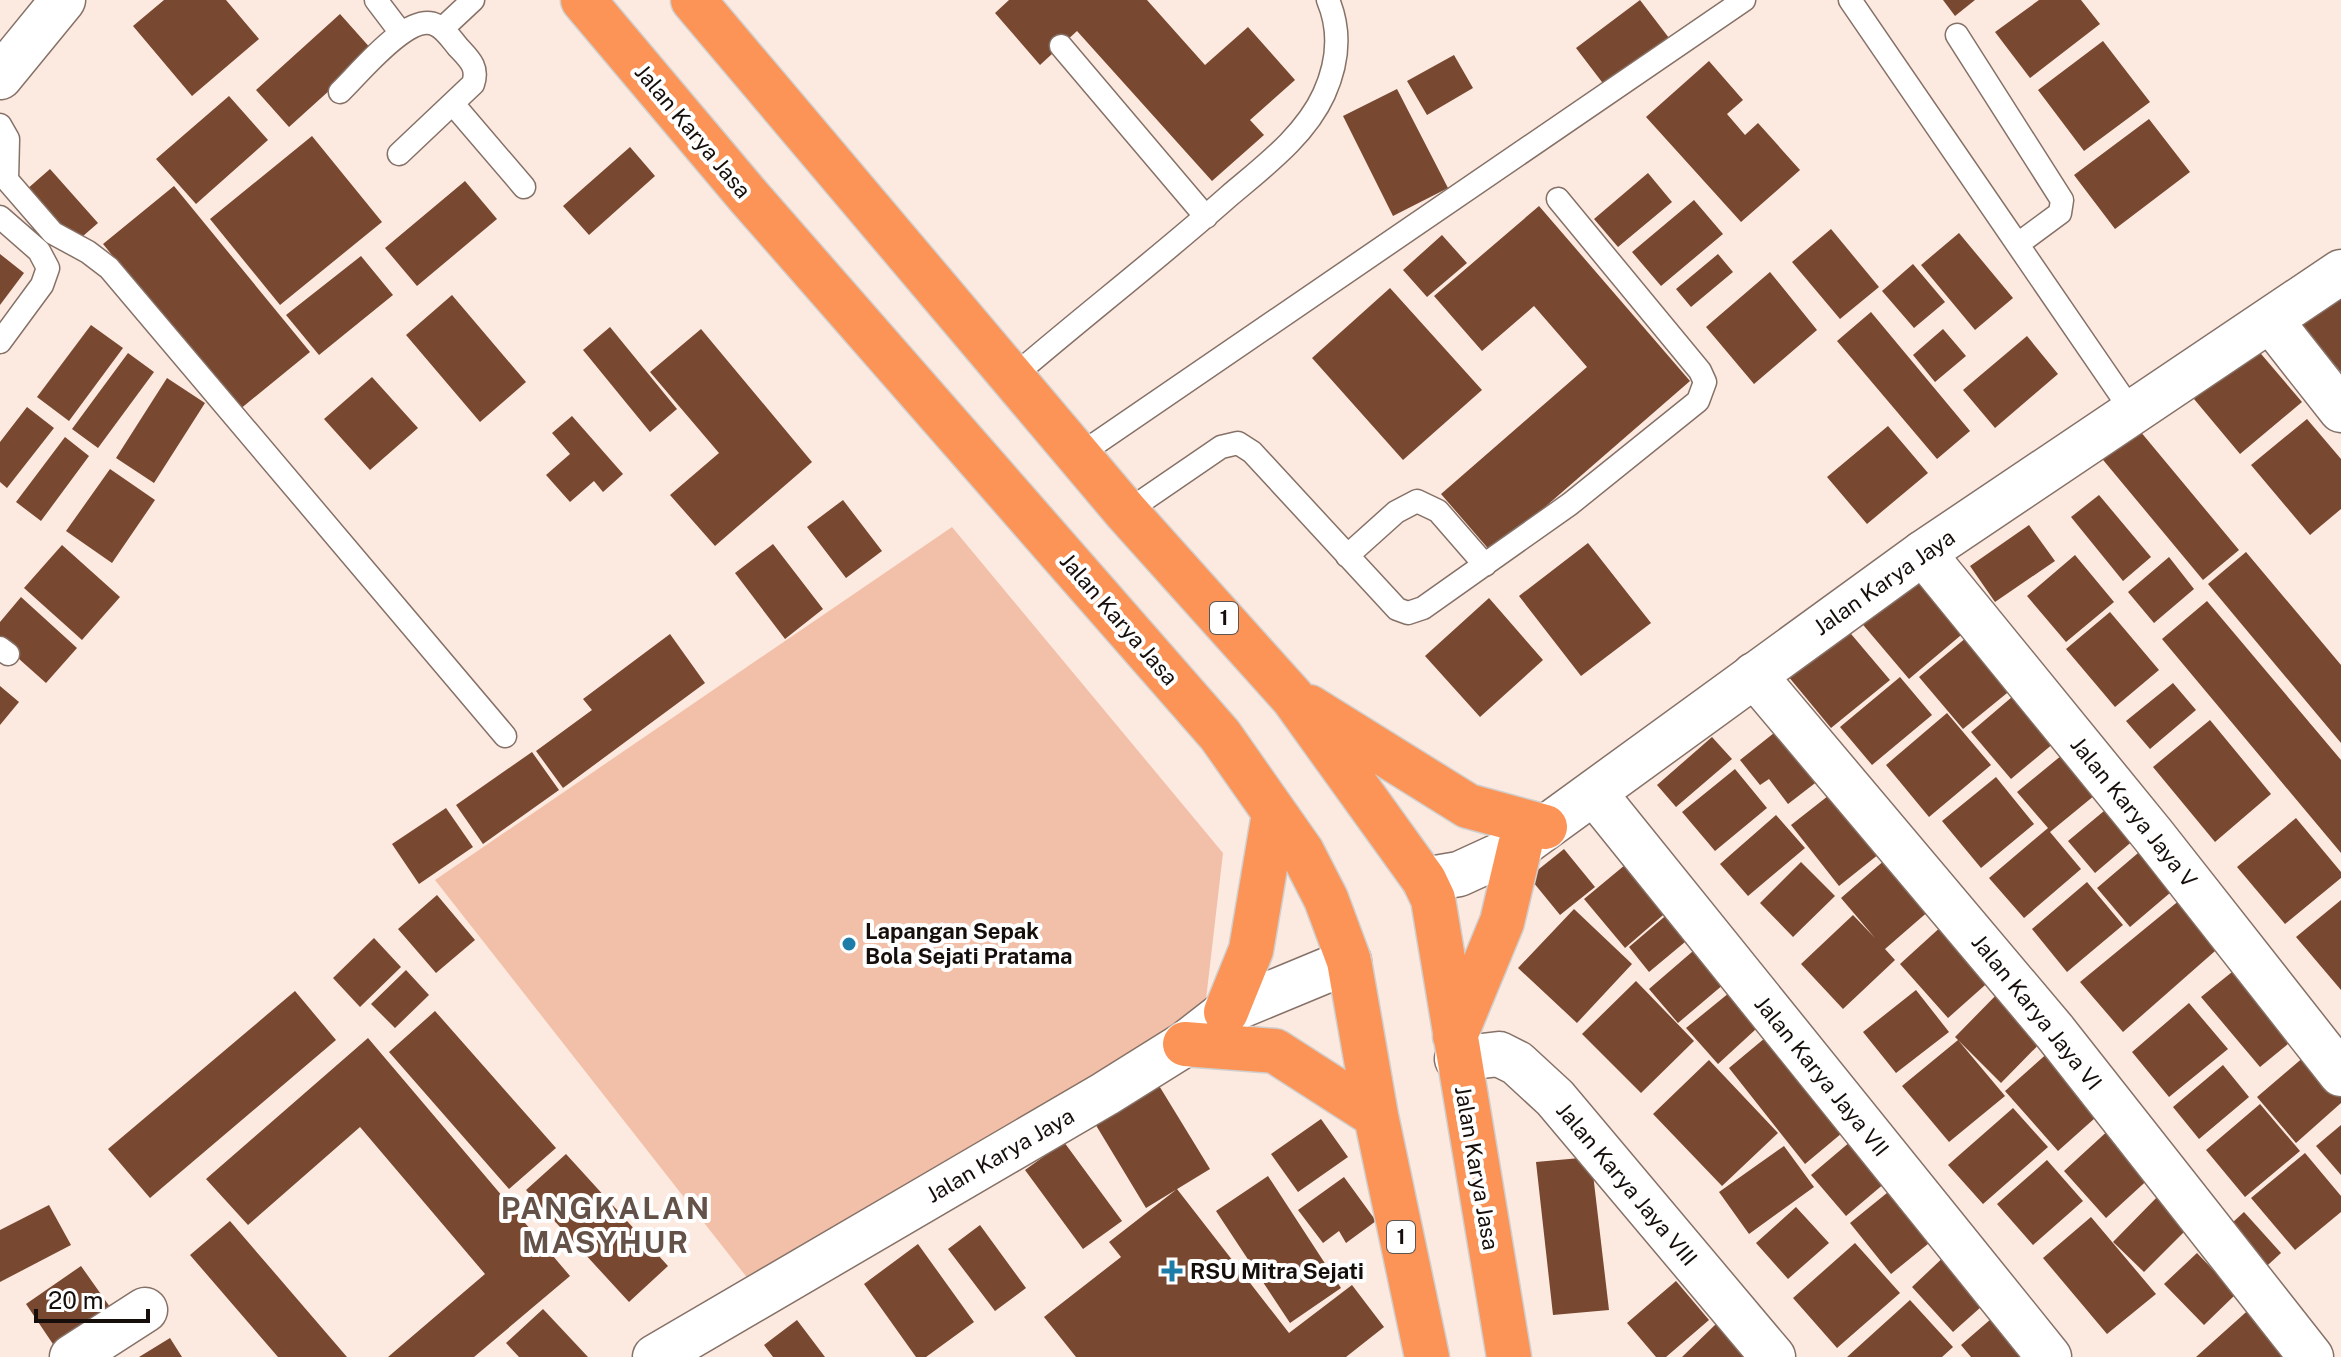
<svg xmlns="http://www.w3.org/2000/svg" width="2341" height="1357" font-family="'Public Sans',sans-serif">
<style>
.green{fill:#f2c0a8}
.building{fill:#794830}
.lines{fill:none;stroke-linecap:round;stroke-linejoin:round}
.service-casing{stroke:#867167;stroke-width:25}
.minor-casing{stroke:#867167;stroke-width:47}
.secondary-casing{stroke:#867167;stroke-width:47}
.trunk-casing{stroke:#d0cfce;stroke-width:47}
.service{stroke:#fff;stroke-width:22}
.minor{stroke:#fff;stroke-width:44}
.secondary{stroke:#fff;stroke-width:44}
.trunk{stroke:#fb9456;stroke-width:44}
.poi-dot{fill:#1e7ca9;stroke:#fff;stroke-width:3}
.labels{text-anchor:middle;stroke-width:8;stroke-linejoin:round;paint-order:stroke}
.shield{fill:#fff;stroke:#5b5654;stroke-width:2}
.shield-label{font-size:20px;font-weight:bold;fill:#150e0a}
.street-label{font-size:22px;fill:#150e0a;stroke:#fff}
.poi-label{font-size:22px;font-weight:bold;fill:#150e0a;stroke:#fff;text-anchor:start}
.district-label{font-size:30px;font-weight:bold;letter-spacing:2px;fill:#645147;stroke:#fff}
</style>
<rect width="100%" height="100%" fill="#fce9e0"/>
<path class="green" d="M952 527 1223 853 1205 1008 756 1289 435 880Z"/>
<path class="building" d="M164 0H226L259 39 192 96 133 26Z
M1009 0H1147L1205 65 1248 27 1295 80 1250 120 1264 135 1212 181 1077 31 1040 65 995 13Z
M1640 0 1669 38 1605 86 1576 48Z
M1943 0H1975L1955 16Z
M2039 0H2081L2100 24 2030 78 1995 32Z
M340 14 373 51 289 127 256 90Z
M2103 41 2150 102 2084 151 2038 90Z
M1454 55 1473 88 1427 115 1407 81Z
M1709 61 1743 100 1727 114 1745 135 1758 123 1800 170 1741 222 1646 117Z
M1397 89 1448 188 1393 216 1343 116Z
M229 96 268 140 196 204 156 159Z
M2149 119 2190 172 2115 229 2074 175Z
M312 136 382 222 280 305 210 219Z
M630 147 655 176 589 235 563 206Z
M50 169 98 223 75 243 26 190Z
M1648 173 1672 202 1618 247 1594 219Z
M465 181 497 219 417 286 385 248Z
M174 186 310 352 239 410 103 244Z
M1694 200 1723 234 1661 286 1632 252Z
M1539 206 1690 381 1492 553 1441 494 1587 367 1534 306 1482 351 1434 296Z
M1831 229 1879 287 1840 319 1792 262Z
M1959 233 2013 298 1975 330 1921 265Z
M1442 235 1467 263 1427 297 1403 270Z
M0 254 24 273 0 305Z
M1718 254 1733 272 1691 307 1676 289Z
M361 256 393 295 319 355 286 315Z
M1913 264 1945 302 1914 328 1882 291Z
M1770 272 1817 330 1754 384 1706 327Z
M1390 288 1482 390 1403 460 1312 358Z
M2341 288V372L2300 323Z
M452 295 526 382 480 422 406 335Z
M1871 312 1970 431 1937 459 1837 341Z
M91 325 123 348 69 421 37 397Z
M610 327 677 409 650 432 583 350Z
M701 329 812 462 715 546 670 495 719 453 650 372Z
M1943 329 1966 356 1935 382 1913 355Z
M2027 336 2058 374 1995 428 1963 390Z
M2256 348 2302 402 2240 454 2194 399Z
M128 353 154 372 98 448 72 429Z
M372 377 418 428 370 470 324 419Z
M167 378 205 403 154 483 116 458Z
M27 407 54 428 7 488 0 482V442Z
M572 416 623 474 603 492 594 481 570 502 546 475 570 454 552 433Z
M2130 419 2239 550 2203 580 2094 449Z
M2307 419 2341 459V509L2310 535 2251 465Z
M1888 426 1928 473 1867 524 1827 477Z
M65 437 89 456 41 521 16 502Z
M110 469 155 500 112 563 66 531Z
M2099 495 2151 557 2123 581 2071 517Z
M843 500 882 551 846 578 807 527Z
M2029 525 2055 561 1995 602 1970 566Z
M1588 543 1651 623 1581 676 1519 596Z
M773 544 823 609 785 639 735 573Z
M62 545 120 597 82 640 24 588Z
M2246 552 2341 665V743L2208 584Z
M2075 555 2114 602 2066 642 2027 596Z
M2169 557 2194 589 2154 623 2128 592Z
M1924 566 1973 625 1909 679 1859 620Z
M21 597 77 648 46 683 0 642V622Z
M1489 598 1543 660 1480 717 1425 656Z
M2207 601 2341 760V853L2162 639Z
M2110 612 2159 670 2115 707 2066 649Z
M1979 627 2023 680 1963 729 1919 677Z
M1846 628 1890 680 1831 728 1788 676Z
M670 634 705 683 563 788 536 751 592 710 583 699Z
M1900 677 1932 715 1872 765 1840 727Z
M2173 683 2196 710 2150 749 2126 721Z
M2026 685 2067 732 2011 779 1971 732Z
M0 686 19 702 0 725Z
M1947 713 1991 765 1929 817 1886 765Z
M2210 720 2271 794 2215 842 2153 767Z
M1783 726 1823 777 1788 804 1769 779 1760 785 1740 760Z
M1712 737 1732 759 1676 807 1657 785Z
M2073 746 2106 786 2050 832 2081 869 2024 918 1989 878 2048 828 2017 792Z
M532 752 559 790 483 844 456 805Z
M1735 769 1767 808 1715 851 1682 812Z
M1996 777 2034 824 1981 868 1942 821Z
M1842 785 1889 846 1839 886 1791 825Z
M2116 801 2142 833 2095 873 2068 841Z
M446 808 473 847 419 884 392 844Z
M1776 815 1805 848 1748 896 1720 864Z
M2296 818 2341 872V878L2285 924 2237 867Z
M2151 842 2184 881 2130 927 2097 888Z
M1564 849 1595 887 1560 915 1529 877Z
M1894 852 1938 903 1885 949 1895 960 1843 1009 1801 964 1853 915 1875 938 1841 898Z
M1637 855 1677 903 1625 948 1584 899Z
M1801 862 1835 896 1793 937 1760 903Z
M2087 882 2123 925 2067 972 2032 929Z
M2192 890 2231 937 2123 1032 2080 982Z
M437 895 475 940 436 973 398 929Z
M2341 900V990L2296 937Z
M1574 909 1632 964 1577 1023 1518 968Z
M1670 912 1691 937 1649 972 1629 947Z
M1944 924 1993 978 1948 1018 1900 964Z
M374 938 401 967 360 1007 333 978Z
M1707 939 1737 973 1678 1023 1649 989Z
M2242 964 2300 1034 2260 1067 2201 997Z
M406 970 429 995 395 1028 371 1004Z
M1636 981 1694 1041 1641 1093 1582 1034Z
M1740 984 1768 1018 1718 1064 1686 1028Z
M2006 985 2052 1031 2001 1083 1955 1037Z
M1916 990 1949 1032 1896 1073 1863 1032Z
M295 991 336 1040 150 1198 108 1149Z
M2189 1003 2228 1049 2169 1097 2132 1052Z
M435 1011 556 1148 509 1189 389 1052Z
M1777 1028 1854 1123 1805 1164 1729 1068Z
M368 1038 570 1276 474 1357H388L485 1274 360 1127 248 1225 206 1179Z
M1958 1040 2005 1096 1949 1142 1902 1086Z
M2051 1050 2104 1110 2058 1151 2005 1091Z
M2312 1050 2341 1087V1103L2296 1143 2257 1097Z
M1709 1060 1778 1133 1722 1186 1653 1114Z
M2223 1065 2249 1097 2199 1139 2173 1107Z
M1158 1084 1210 1169 1146 1208 1094 1122Z
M2260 1104 2300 1151 2245 1197 2206 1150Z
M2013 1108 2048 1147 1983 1204 1948 1165Z
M1321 1119 1348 1157 1298 1192 1271 1154Z
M2341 1125V1175L2316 1146Z
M2112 1127 2154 1174 2106 1218 2064 1171Z
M1857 1136 1892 1177 1846 1216 1811 1175Z
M1064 1142 1122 1221 1083 1249 1025 1170Z
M1784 1146 1814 1187 1749 1234 1719 1192Z
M2305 1153 2341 1196V1212L2295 1250 2251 1198Z
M566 1154 668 1266 629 1302 526 1190Z
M1591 1157 1609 1310 1553 1315 1536 1162Z
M2047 1160 2083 1201 2033 1245 1997 1204Z
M1268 1176 1341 1288 1290 1323 1216 1211Z
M1344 1177 1376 1221 1346 1243 1339 1231 1323 1243 1298 1210Z
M1898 1184 1939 1235 1891 1274 1850 1223Z
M1177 1189 1289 1333 1352 1285 1384 1327 1346 1357H1076L1044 1317 1121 1257 1109 1242Z
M2162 1192 2193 1223 2144 1272 2113 1242Z
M49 1205 71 1245 0 1282V1230Z
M1796 1207 1829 1243 1788 1279 1756 1243Z
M2244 1212 2281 1253 2257 1275 2220 1234Z
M2091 1217 2156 1294 2107 1334 2043 1258Z
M230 1221 347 1357H278L190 1255Z
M980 1225 1026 1288 995 1311 948 1249Z
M1855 1243 1900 1293 1837 1348 1793 1298Z
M918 1244 974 1322 926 1357H916L864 1284Z
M1949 1252 1991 1298 1953 1332 1912 1287Z
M2197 1253 2236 1294 2204 1325 2164 1284Z
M81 1266 115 1314 59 1353 26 1304Z
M1676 1281 1709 1320 1666 1357H1656L1627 1323Z
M1910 1300 1953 1347 1942 1357H1847Z
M2254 1305 2289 1357H2196Z
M543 1309 588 1357H519L506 1343Z
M1999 1312 2023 1357H1971L1961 1345Z
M797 1320 825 1357H773L764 1345Z
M1717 1323 1749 1357H1682Z
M170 1338 182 1357H139Z"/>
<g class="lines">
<g class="service-casing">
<path id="service" d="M376 0 401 33
M1850 0 2131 410
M442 29 473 0
M1957 35 2062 200 2060 213 2018 244
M1061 46 1206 217
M340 92C360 73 409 11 436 25 445 29 452 40 458 47 469 59 479 67 473 84L399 154
M453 104 524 187
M0 125 8 139 7 180 53 233 88 252 109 268 505 736
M0 217 39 251 48 268 42 285 0 342
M1014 376C1085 315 1159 258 1229 196 1263 167 1305 136 1324 94 1338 63 1341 31 1328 0
M1079 455 1744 0
M1126 512 1221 447 1238 443 1252 452 1397 609 1408 613 1423 608 1570 504 1698 401 1705 382 1700 371 1558 199
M1347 556 1396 512 1417 501 1438 511 1485 565
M0 648 8 654"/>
</g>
<g class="minor-casing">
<path id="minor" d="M0 77 63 0
M2271 321 2341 410
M1923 553 2153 835 2341 1074
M1754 675 2055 1032 2311 1357
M1595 794 2049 1357
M1457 1059 1499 1054 1517 1063 1555 1098 1773 1357
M72 1357 145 1310"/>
</g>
<g class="secondary-casing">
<path id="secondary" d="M1424 880 1459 874 1520 846 1923 553 2341 272
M655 1357 1105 1094 1185 1044 1226 1012 1349 961"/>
</g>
<g class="trunk-casing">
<path id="trunk" d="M583 0 749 197 1220 735 1302 852 1326 899 1349 961 1376 1116 1427 1357
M693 0 1126 512 1293 698 1424 880 1433 899 1509 1357
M1309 707 1468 806 1545 827
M1226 1012 1251 950 1274 814
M1455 1036 1502 922 1520 846
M1185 1044 1275 1051 1376 1116"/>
</g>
<use href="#service" class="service"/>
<use href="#minor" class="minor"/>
<use href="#secondary" class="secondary"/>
<use href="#trunk" class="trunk"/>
</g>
<g class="poi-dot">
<circle cx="849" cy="944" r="8"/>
<path d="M1168 1259h8v8h8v8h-8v8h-8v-8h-8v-8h8z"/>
</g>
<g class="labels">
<g class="shield">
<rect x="1210" y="602" width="28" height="32" rx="6"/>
<rect x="1387" y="1221" width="28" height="32" rx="6"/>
</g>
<g class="shield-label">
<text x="1224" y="625">1</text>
<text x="1401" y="1244">1</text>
</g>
<g class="street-label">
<text transform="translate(693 131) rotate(50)" y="8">Jalan Karya Jasa</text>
<text transform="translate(1884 582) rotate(-35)" y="8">Jalan Karya Jaya</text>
<text transform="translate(1119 619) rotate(49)" y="8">Jalan Karya Jasa</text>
<text transform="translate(2134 812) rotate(51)" y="8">Jalan Karya Jaya V</text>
<text transform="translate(2037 1012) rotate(51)" y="8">Jalan Karya Jaya VI</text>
<text transform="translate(1822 1076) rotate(51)" y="8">Jalan Karya Jaya VII</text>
<text transform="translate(1000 1155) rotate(-30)" y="8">Jalan Karya Jaya</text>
<text transform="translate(1477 1168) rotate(80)" y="8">Jalan Karya Jasa</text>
<text transform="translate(1627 1184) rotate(50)" y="8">Jalan Karya Jaya VIII</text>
</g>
<g class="poi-label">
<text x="865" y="939">Lapangan Sepak<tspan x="865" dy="25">Bola Sejati Pratama</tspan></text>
<text x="1190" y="1279">RSU Mitra Sejati</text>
</g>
<g class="district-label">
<text x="606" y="1219">PANGKALAN<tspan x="606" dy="34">MASYHUR</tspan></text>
</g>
</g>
<path d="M36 1309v12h112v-12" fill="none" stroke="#150e0a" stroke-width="4"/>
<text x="48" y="1309" font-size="24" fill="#150e0a" stroke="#ffffff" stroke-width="6" paint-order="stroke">20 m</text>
</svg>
